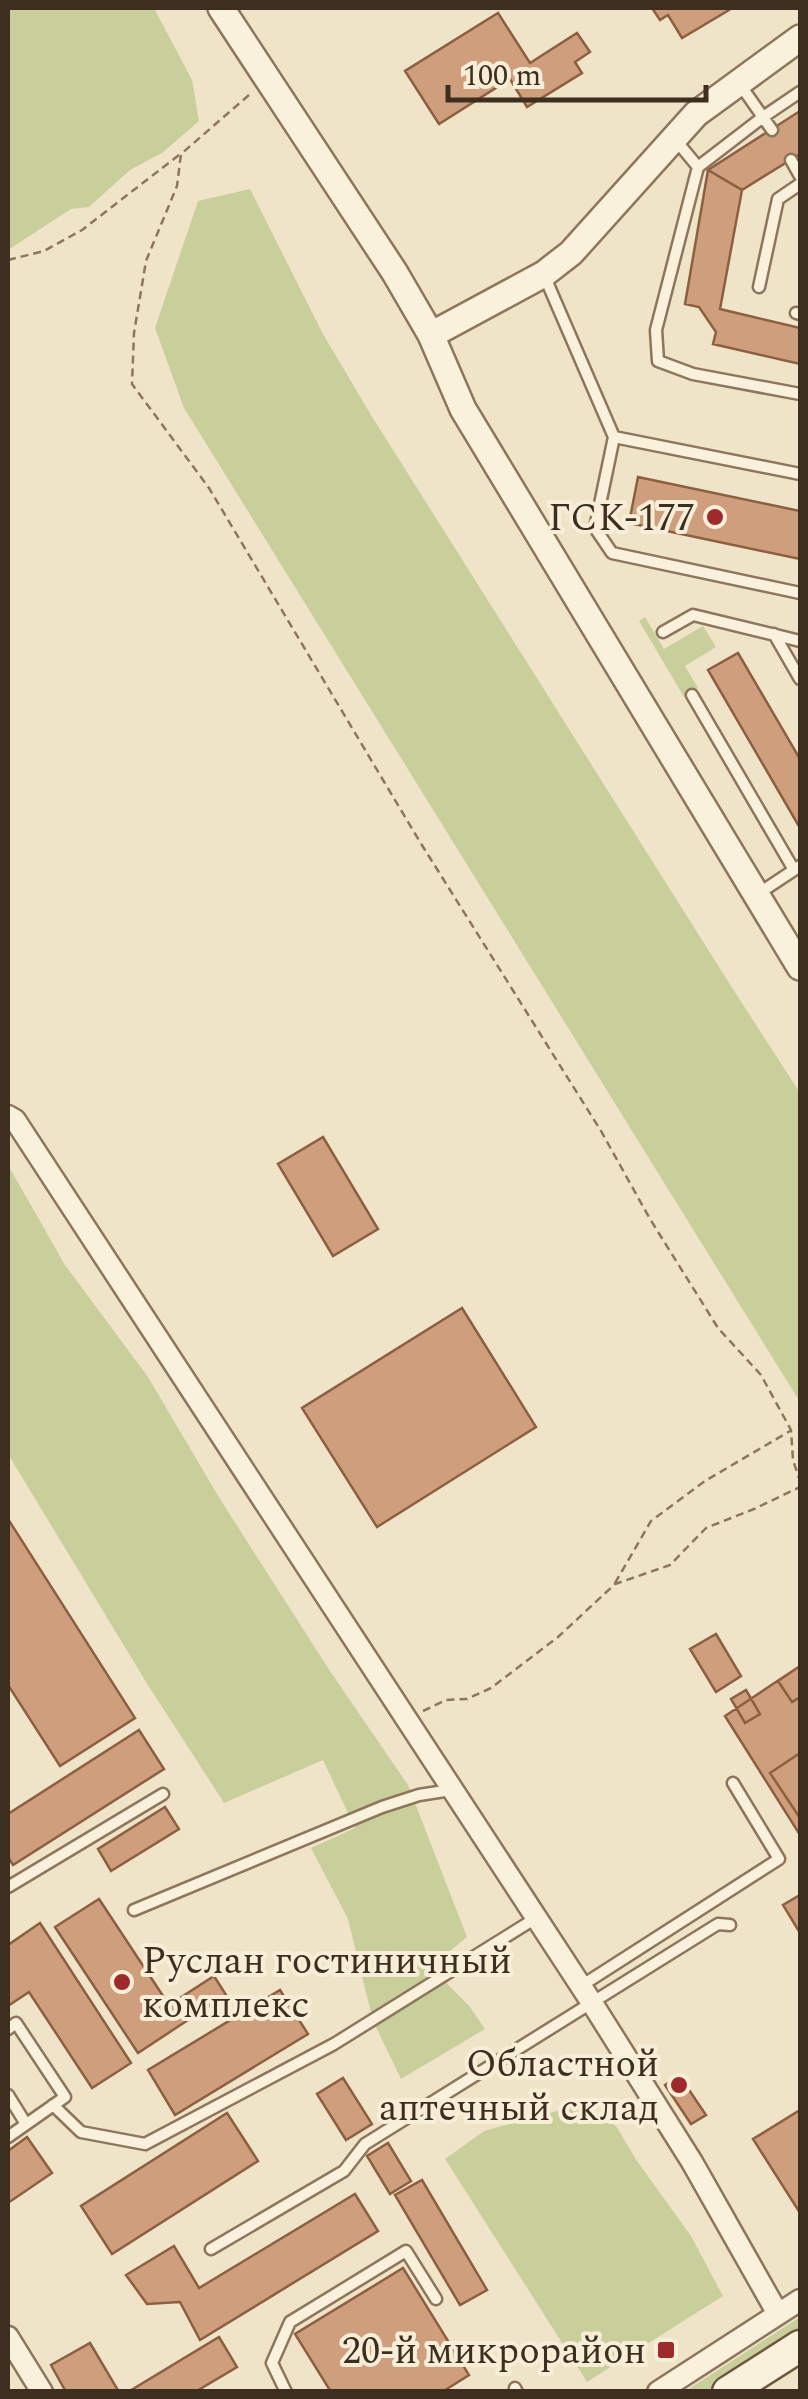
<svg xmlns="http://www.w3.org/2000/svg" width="808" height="2399" font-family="Spectral,serif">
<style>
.green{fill:#c9cf9b}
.building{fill:#cf9f7d;stroke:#8d5f41;stroke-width:2.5}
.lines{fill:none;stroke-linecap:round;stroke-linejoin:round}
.service-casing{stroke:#8d765c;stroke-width:15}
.minor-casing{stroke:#8d765c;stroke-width:25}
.tertiary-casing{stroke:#8d765c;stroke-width:30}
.secondary-casing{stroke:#6f573f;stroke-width:35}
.path{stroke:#8d765c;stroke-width:2.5;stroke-dasharray:8 5;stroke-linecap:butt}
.service{stroke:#faf1dc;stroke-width:10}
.minor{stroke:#faf1dc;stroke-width:20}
.tertiary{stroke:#faf1dc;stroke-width:25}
.secondary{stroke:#faf1dc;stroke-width:30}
.poi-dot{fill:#9e2a2b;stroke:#f7eed8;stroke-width:4}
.labels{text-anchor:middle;stroke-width:8;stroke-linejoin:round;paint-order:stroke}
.poi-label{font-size:38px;fill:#3d2e20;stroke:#f7eed8;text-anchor:end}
</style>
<rect width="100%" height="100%" fill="#f0e4c8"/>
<path class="green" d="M8 8H154L192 80 199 121 162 153 130 170 89 207 71 209 8 250Z
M250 189 323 334 371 415 731 986 800 1093V1402L184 408 155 328 198 201Z
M645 617 664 649 703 626 716 647 685 666 698 688 684 697 639 621Z
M8 1165 65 1265 148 1377 220 1499 330 1671 408 1785 467 1937 431 1967 470 2007 485 2029 401 2079 373 2021 348 1919 311 1848 355 1828 323 1760 224 1803 146 1682 8 1454Z
M582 2104 616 2126 637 2161 691 2236 723 2296 587 2382 445 2159 484 2131Z
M800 2317V2332L706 2391 684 2392Z"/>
<path class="building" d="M652 8H728L729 10 682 38 668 15 660 20Z
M498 13 530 63 577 33 590 52 575 62 582 73 527 107 510 79 439 124 405 71Z
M800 111V154L742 190 708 170Z
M708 170 742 190 720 309 800 328V364L713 344 716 332 699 307 685 304Z
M638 477 800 511V559L629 523Z
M738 653 800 759V828L708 670Z
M323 1137 378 1229 333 1256 278 1164Z
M462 1308 536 1427 377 1527 302 1408Z
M8 1519 135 1718 60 1766 8 1685Z
M716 1634 741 1676 716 1692 690 1649Z
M800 1666V1697L792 1702 778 1681Z
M800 1666V1835L725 1716Z
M746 1690 760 1714 745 1723 731 1699Z
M139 1730 164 1769 13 1865 8 1857V1814Z
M800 1753V1818L770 1773Z
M165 1807 179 1829 111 1871 98 1849Z
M800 1895V1933L783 1905Z
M99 1899 169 2005 214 1976 226 1995 138 2053 55 1927Z
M40 1923 131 2063 92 2088 29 1992 8 2006V1945Z
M280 1990 308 2034 175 2115 148 2070Z
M679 2075 706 2115 691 2124 665 2085Z
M343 2078 372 2124 346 2140 317 2094Z
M800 2110V2213L753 2139Z
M227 2113 258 2161 112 2254 81 2206Z
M27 2137 52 2173 8 2203V2151Z
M388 2143 411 2181 390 2194 367 2156Z
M422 2180 487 2290 460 2305 395 2195Z
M355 2194 378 2231 200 2340 180 2302 147 2304 126 2275 174 2246 199 2288Z
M403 2268 469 2375 442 2392H331L295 2334Z
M219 2337 237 2367 195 2392H128Z
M90 2343 119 2392H66L51 2365Z"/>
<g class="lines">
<g class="service-casing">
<path id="service" d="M739 83 772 130
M674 138 698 167 656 330 658 361 693 374 800 394
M791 160 800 176
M698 167 763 117 800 92
M544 275 614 437 595 528 612 553 800 593
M759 287 778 199 800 184
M796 313 800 314
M614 437 800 474
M663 632 693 615 800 641
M774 634 800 679
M692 695 794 870
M758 894 800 866
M8 1887 163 1794
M134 1910 382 1807 419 1795 451 1790
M581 1986 779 1859 733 1783
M8 2029 16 2023 65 2097 8 2137
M8 2095 26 2124
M53 2105 81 2132 145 2144 334 2044 536 1918
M211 2249 344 2171 365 2144 718 1924 730 1925
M515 2388 517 2392
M286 2392 272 2363 290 2322 406 2251 436 2299"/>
</g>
<g class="minor-casing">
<path id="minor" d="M8 1116 15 1120 592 2003 692 2162 778 2314
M8 2337 42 2392
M658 2392 800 2300"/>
</g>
<g class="tertiary-casing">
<path id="tertiary" d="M221 8 395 273 431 335 463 409 800 967
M431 335 544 274 571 253 696 114 800 38"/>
</g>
<g class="secondary-casing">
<path id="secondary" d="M728 2392 800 2346"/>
</g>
<path class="path" d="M249 95 181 154 177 186 146 261 134 333 132 384 209 488 420 842 601 1131 650 1219 718 1328 761 1375 791 1430 793 1460 800 1481
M8 260 44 251 82 230 179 155
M615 1583 651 1521 705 1481 790 1431
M423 1711 446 1700 467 1699 491 1688 558 1637 615 1584 670 1565 706 1528 754 1509 800 1487"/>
<use href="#service" class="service"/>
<use href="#minor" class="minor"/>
<use href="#tertiary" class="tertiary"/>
<use href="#secondary" class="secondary"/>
</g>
<g class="poi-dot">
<circle cx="715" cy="517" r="10"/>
<circle cx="122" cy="1982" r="10"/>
<circle cx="679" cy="2085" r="10"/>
<rect x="656" y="2340" width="20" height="20" rx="5"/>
</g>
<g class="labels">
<g class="poi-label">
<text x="695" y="530">ГСК-177</text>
<text x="142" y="1973" text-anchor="start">Руслан гостиничный<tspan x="142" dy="44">комплекс</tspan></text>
<text x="659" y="2076">Областной<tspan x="659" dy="44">аптечный склад</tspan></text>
<text x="646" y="2363">20-й микрорайон</text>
</g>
</g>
<rect width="808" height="2399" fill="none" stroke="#3d2e20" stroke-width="20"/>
<path d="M448 85v15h258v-15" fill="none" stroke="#3d2e20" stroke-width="5"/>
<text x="463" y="85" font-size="30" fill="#3d2e20" stroke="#f7eed8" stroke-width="8" paint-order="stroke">100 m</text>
</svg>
